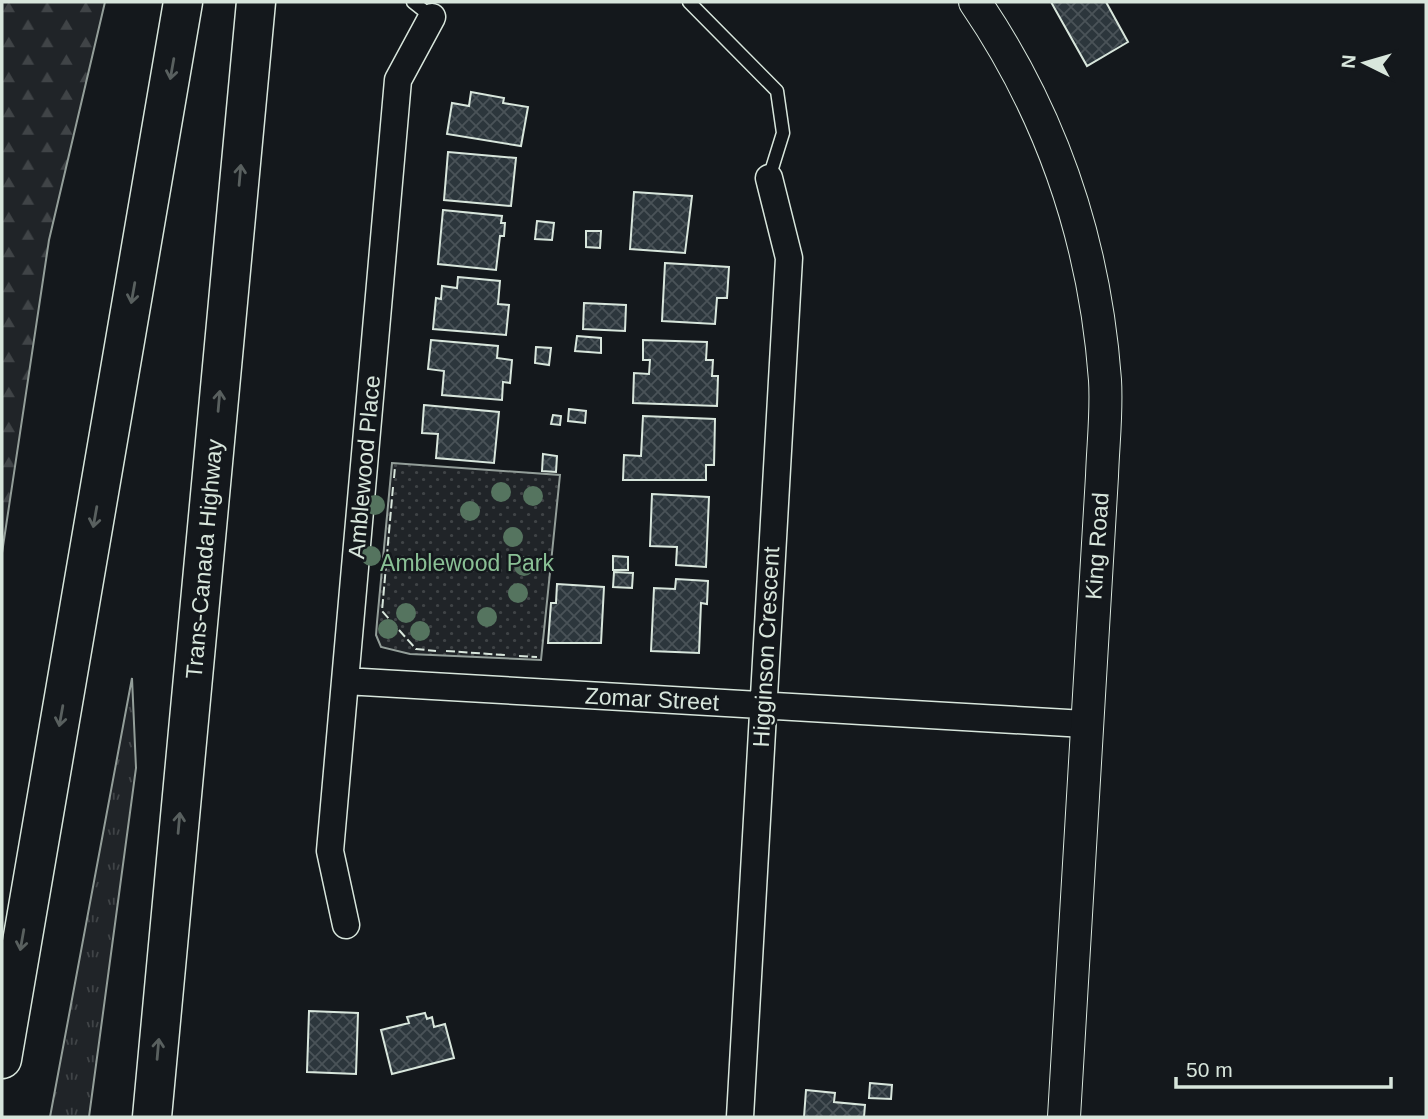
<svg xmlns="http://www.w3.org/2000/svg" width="1428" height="1119" font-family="Arial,sans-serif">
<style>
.grass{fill:url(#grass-tufts);stroke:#939e99;stroke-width:2}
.forest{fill:url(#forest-firs);stroke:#939e99;stroke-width:2}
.park{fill:url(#park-dots);stroke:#939e99;stroke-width:2}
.building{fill:url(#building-cross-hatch);stroke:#d8e6dc;stroke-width:2}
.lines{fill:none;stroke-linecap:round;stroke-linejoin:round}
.service-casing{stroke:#d8e6dc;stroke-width:15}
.minor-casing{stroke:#d8e6dc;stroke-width:29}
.tertiary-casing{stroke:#d8e6dc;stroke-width:34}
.motorway-casing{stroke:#d8e6dc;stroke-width:41}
.service{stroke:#14181c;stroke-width:12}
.minor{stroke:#14181c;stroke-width:26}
.tertiary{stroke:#14181c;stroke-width:32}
.motorway{stroke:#14181c;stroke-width:38}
.fence{stroke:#d8e6dc;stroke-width:2;stroke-dasharray:9 3.5;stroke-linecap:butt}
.tree{fill:#55745f}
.oneway{stroke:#59605f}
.labels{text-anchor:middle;stroke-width:5;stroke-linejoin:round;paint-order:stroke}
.street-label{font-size:23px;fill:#d8e6dc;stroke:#14181c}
.park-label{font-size:23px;fill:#8ac095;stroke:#14181c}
</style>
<defs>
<pattern id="grass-tufts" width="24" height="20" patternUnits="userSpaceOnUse" patternTransform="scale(1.75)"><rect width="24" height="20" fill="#202428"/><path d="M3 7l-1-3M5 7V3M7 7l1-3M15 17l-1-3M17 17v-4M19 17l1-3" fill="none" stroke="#404447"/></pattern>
<pattern id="forest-firs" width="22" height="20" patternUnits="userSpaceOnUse" patternTransform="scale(1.75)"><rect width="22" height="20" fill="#202428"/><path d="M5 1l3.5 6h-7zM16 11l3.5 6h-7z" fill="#404447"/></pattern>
<pattern id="park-dots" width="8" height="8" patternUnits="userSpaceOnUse" patternTransform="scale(1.75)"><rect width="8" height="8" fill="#202428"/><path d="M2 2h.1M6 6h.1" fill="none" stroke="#404447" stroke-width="1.8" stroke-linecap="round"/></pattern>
<pattern id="building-cross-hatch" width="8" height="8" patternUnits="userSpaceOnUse" patternTransform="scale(1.75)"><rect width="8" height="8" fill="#2c363c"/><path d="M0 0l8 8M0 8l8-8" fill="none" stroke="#4a5358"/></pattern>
</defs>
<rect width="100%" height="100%" fill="#14181c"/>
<path class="grass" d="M132 678 136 768 89 1117H50Z"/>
<path class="forest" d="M2 2H105L49 240 2 553Z"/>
<path class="park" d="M392 463 560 475 541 660 410 654 381 647 376 635 377 622Z"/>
<path class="building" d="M1051 2H1106L1128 42 1087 66Z
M471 92 504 98 503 103 528 107 521 146 447 134 452 103 469 106Z
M448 152 516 158 511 206 444 200Z
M634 192 692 196 685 253 630 249Z
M443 210 502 216 501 223H505L504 236H500L496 270 438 264Z
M537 221 554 223 552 240 535 239Z
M586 231H601L600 248 586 247Z
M665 263 729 267 727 298H717L715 324 662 321Z
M458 277 500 281 498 304 509 305 506 335 433 329 436 298 441 299 442 286 457 288Z
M584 303 626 305 625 331 583 329Z
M577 336 601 338V353L575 351Z
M431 340 498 346 497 358 512 360 510 383 503 382 502 400 442 395 444 371 428 369Z
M643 340 707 342 706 360H713L712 376H718L717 406 633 403 634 373 649 374 650 360H643Z
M536 347 551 348 549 365 535 363Z
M424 405 499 412 494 463 436 458 438 434 422 433Z
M569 409 586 411 585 423 568 421Z
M553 415 561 416 560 425 551 424Z
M643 416 715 419 714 465H706V480H623L624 455 641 456Z
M543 454 557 456 556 472 542 471Z
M652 494 709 497 706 567 676 565 677 547 650 546Z
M613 556 628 557V570H613Z
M614 572 633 573 632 588 613 587Z
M676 579 708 581 707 604 701 603 699 653 651 651 654 588 675 589Z
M557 584 604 587 601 643H548L551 603H556Z
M309 1011 358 1013 356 1074 307 1072Z
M425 1013 427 1019 432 1017 434 1027 445 1024 454 1058 392 1074 381 1030 409 1023 407 1017Z
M870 1083 892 1085 891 1099 869 1098Z
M806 1090 835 1093 834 1102 865 1105 864 1117H804Z"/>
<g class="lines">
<g class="service-casing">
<path id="service" d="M413 2 432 17
M689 2 777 91 783 133 769 178"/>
</g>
<g class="minor-casing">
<path id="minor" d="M345 681 1085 724
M346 925 330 851 398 80 432 17
M740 1117 789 258 769 178"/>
</g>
<g class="tertiary-casing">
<path id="tertiary" d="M975 2C1052 115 1095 243 1105 380 1107 412 1103 445 1102 476L1064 1117"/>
</g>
<g class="motorway-casing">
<path id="motorway" d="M2 1059 183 2
M152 1117 256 2"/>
</g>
<use href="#service" class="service"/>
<use href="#minor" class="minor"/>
<use href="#tertiary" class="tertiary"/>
<use href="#motorway" class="motorway"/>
<path class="fence" d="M394 478 395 467
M393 487 382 611 416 649 436 651
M446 651 505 655
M519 656 537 657"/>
</g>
<g class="tree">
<circle cx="501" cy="492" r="10"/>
<circle cx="533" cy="496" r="10"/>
<circle cx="375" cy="505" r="10"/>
<circle cx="470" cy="511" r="10"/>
<circle cx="513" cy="537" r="10"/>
<circle cx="371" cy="556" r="10"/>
<circle cx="524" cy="566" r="10"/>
<circle cx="518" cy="593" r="10"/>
<circle cx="406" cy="613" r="10"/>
<circle cx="487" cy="617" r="10"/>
<circle cx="388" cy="629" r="10"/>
<circle cx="420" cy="631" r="10"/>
</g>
<defs><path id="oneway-shaft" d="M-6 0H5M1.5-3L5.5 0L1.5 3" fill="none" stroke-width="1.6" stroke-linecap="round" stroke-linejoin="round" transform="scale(1.75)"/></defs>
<g class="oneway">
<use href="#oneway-shaft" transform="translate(172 69) rotate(100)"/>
<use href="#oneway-shaft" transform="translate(240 175) rotate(-85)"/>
<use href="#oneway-shaft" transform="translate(133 293) rotate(100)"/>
<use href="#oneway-shaft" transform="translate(219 401) rotate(-85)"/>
<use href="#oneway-shaft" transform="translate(95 517) rotate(100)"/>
<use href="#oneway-shaft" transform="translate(61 716) rotate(100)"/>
<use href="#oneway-shaft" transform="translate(179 823) rotate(-85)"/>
<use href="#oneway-shaft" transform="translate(22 940) rotate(100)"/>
<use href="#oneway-shaft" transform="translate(158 1049) rotate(-85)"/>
</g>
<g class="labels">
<g class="street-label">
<text transform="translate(364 467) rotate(-85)" y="8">Amblewood Place</text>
<text transform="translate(1097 546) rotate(-86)" y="8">King Road</text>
<text transform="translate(204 559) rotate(-85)" y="8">Trans-Canada Highway</text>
<text transform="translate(766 647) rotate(-87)" y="8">Higginson Crescent</text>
<text transform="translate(652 699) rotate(3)" y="8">Zomar Street</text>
</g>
<g class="park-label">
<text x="467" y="571">Amblewood Park</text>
</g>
</g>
<rect width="1428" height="1119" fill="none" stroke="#d8e6dc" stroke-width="7"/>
<g transform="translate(1365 63) rotate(275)" stroke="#14181c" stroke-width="5" paint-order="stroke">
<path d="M0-5L12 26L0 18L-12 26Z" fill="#d8e6dc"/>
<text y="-10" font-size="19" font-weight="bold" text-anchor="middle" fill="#d8e6dc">N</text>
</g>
<path d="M1176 1077v10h215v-10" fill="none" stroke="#d8e6dc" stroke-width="3.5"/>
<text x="1186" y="1077" font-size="21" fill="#d8e6dc" stroke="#14181c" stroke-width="5" paint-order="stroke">50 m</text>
</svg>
